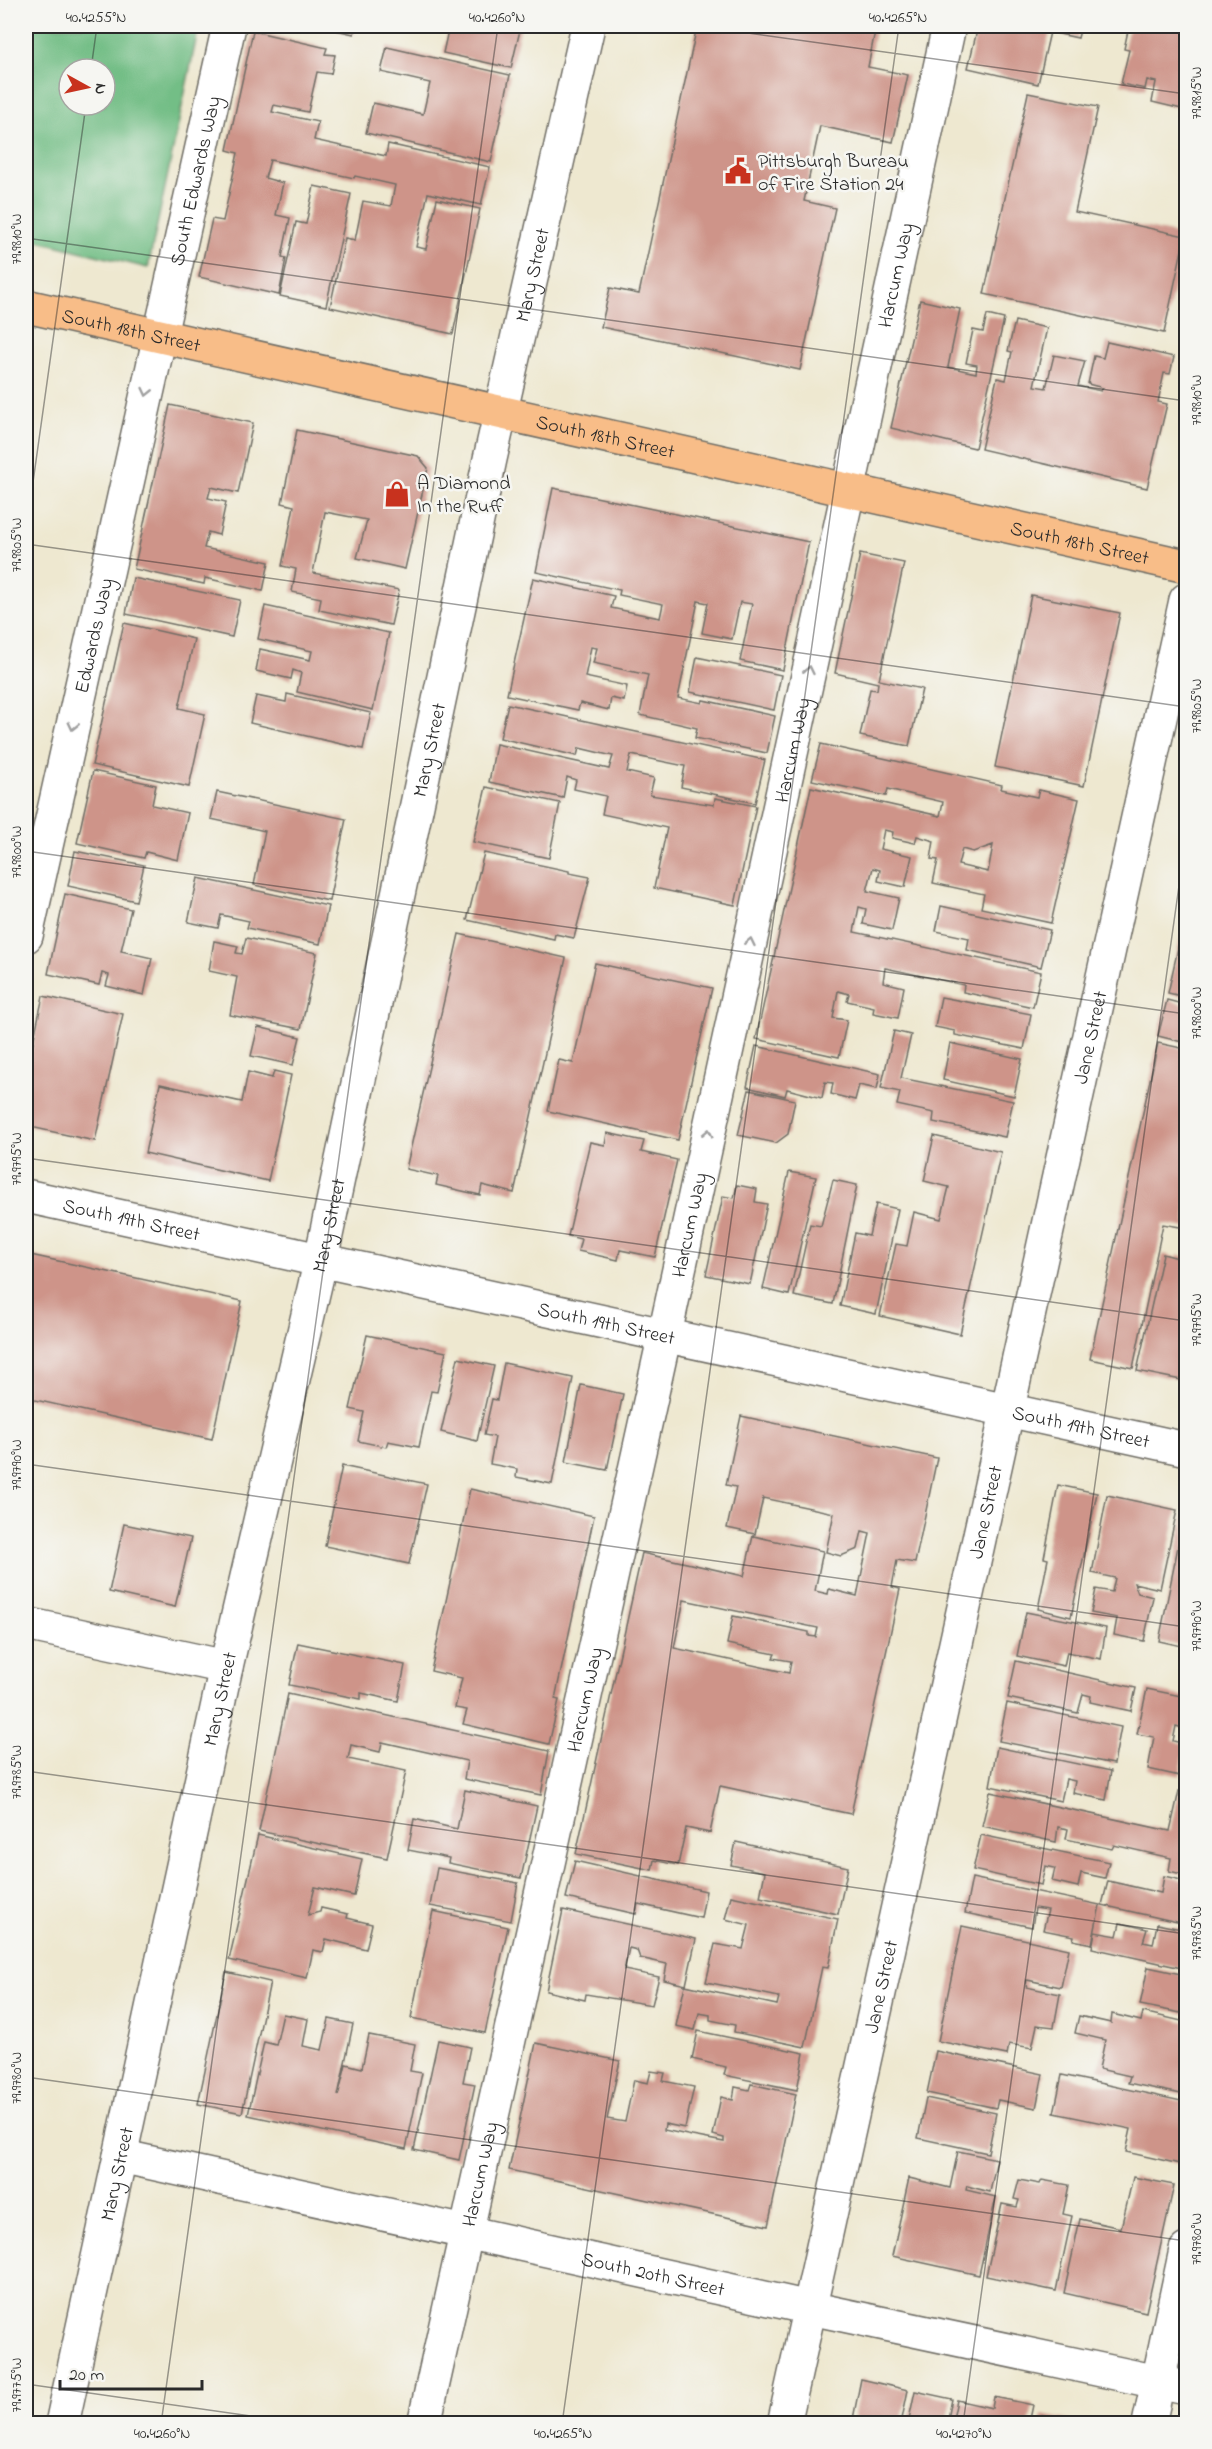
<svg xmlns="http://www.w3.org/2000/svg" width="1212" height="2449" font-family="'Indie Flower',sans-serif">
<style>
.forest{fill:#73be86;stroke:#4f7458;stroke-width:1.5;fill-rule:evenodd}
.building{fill:#ce9489;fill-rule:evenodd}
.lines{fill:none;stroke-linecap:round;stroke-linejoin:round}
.minor-casing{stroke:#6f6d65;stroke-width:36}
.major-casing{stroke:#6f6d65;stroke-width:36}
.minor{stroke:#fff;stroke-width:33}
.major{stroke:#f8bd88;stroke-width:33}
.oneway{stroke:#a0a0a0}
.ticks{fill:none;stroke:#2b2b2b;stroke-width:1.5;stroke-opacity:0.45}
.labels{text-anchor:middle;stroke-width:5;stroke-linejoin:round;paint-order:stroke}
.poi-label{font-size:20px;fill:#2b2b2b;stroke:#f6f6f2;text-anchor:start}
.street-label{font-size:20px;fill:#2b2b2b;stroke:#f6f6f2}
.neatline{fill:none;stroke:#2b2b2b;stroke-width:2}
.ticks-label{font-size:15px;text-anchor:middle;fill:#2b2b2b}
</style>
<rect width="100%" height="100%" fill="#f6f6f2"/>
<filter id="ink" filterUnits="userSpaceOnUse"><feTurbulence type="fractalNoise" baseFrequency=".0167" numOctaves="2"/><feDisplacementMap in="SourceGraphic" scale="12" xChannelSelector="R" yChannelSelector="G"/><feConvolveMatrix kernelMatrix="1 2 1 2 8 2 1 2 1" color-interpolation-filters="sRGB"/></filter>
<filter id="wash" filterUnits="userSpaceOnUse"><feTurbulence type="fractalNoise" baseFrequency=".008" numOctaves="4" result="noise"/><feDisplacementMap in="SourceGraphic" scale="24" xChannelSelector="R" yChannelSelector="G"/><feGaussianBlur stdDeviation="1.35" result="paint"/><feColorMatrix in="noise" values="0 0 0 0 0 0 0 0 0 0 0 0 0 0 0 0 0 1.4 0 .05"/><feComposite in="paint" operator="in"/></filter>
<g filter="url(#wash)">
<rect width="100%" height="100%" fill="#eee8d0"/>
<path class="forest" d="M33 26H199L148 268 26 238V62ZM69 69H105V105H69Z"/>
<g id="blocks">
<path class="building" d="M318 26H356L354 34Z
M449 26H521L511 68 443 53Z
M697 26H876L868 67 908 75 893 142 820 126 804 201 835 208 800 370 601 327 610 288 639 294Z
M978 26H1081L1078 38 1050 32 1038 84 968 68Z
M1129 26H1186V110L1152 102 1156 82 1147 80 1145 89 1121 84 1129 50 1124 49Z
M253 31 327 48 325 54 335 55 331 74 317 72 308 112 274 105 272 112 318 122 314 140 386 156 388 144 490 167 481 205 428 193 416 247 426 249 437 199 480 209 453 334 330 307 345 238 355 240 363 201 391 206 395 185 355 176 354 178 270 160 265 178 283 183 276 215 290 218 282 257 286 258 279 295 199 277 212 219 223 221 238 153 227 150Z
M387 47 510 75 491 162 366 133 373 103 423 114 430 83 381 72Z
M1028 93 1098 107 1075 212 1185 236 1164 333 984 294Z
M314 186 351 194 326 306 280 296 296 222 306 224Z
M920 300 960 309 948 367 976 373 977 365 966 363 973 330 983 332 987 315 1004 319 975 448 891 428Z
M1015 321 1047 328 1034 386 1046 388 1054 355 1085 361 1078 386 1101 391 1103 388 1088 384 1094 356 1103 358 1107 342 1174 357 1170 374 1164 373 1158 402 1167 404 1147 488 981 449 997 378 1006 380 1012 352 1008 351Z
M170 405 253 423 238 493 211 487 208 498 226 502 219 535 208 532 204 548 269 562 263 591 205 578 204 584 134 569Z
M297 430 418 456 428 468 405 569 357 558 367 520 325 512 313 573 399 590 391 625 319 610 321 598 292 592 296 569 282 566 294 506 282 503Z
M553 488 809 542 783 670 740 661 752 604 740 602 732 639 702 633 708 603 698 601 678 698 702 703 703 700 775 716 767 753 695 738 697 728 640 715 648 675 593 663 597 648 591 647 585 677 627 686 624 701 611 698 609 710 580 703 578 710 507 695 533 578 614 596 611 608 660 618 663 604 619 595 620 590 536 572Z
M860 554 904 563 879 680 922 689 909 746 860 736 870 689 877 690 878 683 835 673Z
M133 578 240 600 232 637 126 614Z
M1031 595 1120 613 1084 786 995 767Z
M265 606 389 633 373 710 297 692 301 673 293 670 291 679 256 671 260 649 310 660 312 651 258 639Z
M124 623 194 639 179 708 205 714 189 787 92 765Z
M697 657 781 675 774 710 690 692Z
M287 694 371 713 363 749 250 723 256 696 286 702Z
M508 704 765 760 755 803 681 787 685 766 631 755 627 772 654 778 650 795 714 805 715 798 756 806 735 905 654 888 667 828 602 814 606 796 574 789 576 780 567 777 563 798 489 782 496 744 609 769 613 756 579 748 577 756 500 738Z
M821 744 1002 785 1001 789 1037 797 1039 790 1079 799 1051 923 981 908 984 894 933 883 938 860 931 859 934 841 917 836 915 843 892 838 893 832 884 830 880 849 912 856 905 887 878 881 880 870 873 868 867 891 899 898 892 930 863 924 866 909 859 907 854 932 1041 972 1033 1007 963 992 964 985 885 968 883 982 904 987 898 1018 873 1013 874 1007 847 1001 849 994 838 991 833 1018 847 1020 839 1057 756 1039 811 787 940 816 943 802 888 789 886 796 812 780ZM993 845 988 872 958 865 962 849 973 852Z
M93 771 156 785 152 805 188 813 178 860 146 852 144 858 77 843Z
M486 787 560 803 549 858 473 842Z
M217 792 346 819 329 901 254 885 265 831 211 819Z
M75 851 144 865 136 901 68 886Z
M484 853 569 871V873L590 877 574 938 555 934 554 939 467 920Z
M198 878 328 906 320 944 247 928 249 921 221 915 218 928 188 922Z
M65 894 131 909 121 951 152 958 144 995 106 986 109 975 102 973 99 985 48 974Z
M941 906 1050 930 1041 967 967 950 969 938 936 931Z
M1186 912V997L1168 993Z
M459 934 566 958 514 1193 482 1185 480 1195 436 1185 438 1176 406 1169Z
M246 938 317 953 301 1029 230 1015 237 977 209 971 214 941 238 946 236 953 242 954Z
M595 963 712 988 678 1140 548 1111 559 1060 573 1063Z
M43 996 123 1014 95 1141 26 1126V1075Z
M941 997 1031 1014 1024 1049 955 1035V1031L935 1027Z
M1167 1000 1186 1005V1043L1158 1036Z
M258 1027 300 1037 293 1065 251 1056Z
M894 1031 911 1035 901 1078 1013 1101 1005 1137 933 1122 934 1113 897 1105 900 1092 881 1088Z
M950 1043 1022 1059 1014 1096 943 1080Z
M1158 1043 1186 1049V1228L1163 1224 1133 1368 1090 1359Z
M756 1046 880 1074 877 1089 859 1085 855 1100 831 1094 833 1083 825 1082 822 1098 787 1089 785 1096 747 1087Z
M274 1071 291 1075 268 1181 145 1153 160 1084 242 1102 248 1072 272 1078Z
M749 1090 795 1100 788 1134 776 1143 738 1135Z
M607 1133 644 1141 641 1152 677 1160 655 1257 620 1250 618 1260 578 1251 581 1239 568 1236 590 1142 605 1145Z
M934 1136 1001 1152 960 1334 880 1316 896 1244 907 1246 914 1212 941 1219 949 1187 924 1181Z
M789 1172 816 1177 789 1295 763 1289Z
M833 1180 857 1185 833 1304 794 1296 810 1224 821 1226Z
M737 1185 757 1189 755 1202 767 1204 750 1284 706 1275 723 1196 734 1198Z
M876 1204 898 1209 876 1314 840 1306 855 1233 869 1236Z
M26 1254 242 1301 212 1439 26 1398Z
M1163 1254 1178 1258V1255L1186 1257V1381L1137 1371Z
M367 1335 446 1352 437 1392 431 1391 419 1447 388 1441 386 1447 358 1441 364 1412 350 1409Z
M458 1358 494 1366 477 1441 441 1432Z
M504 1363 573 1378 552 1484 516 1477 517 1469 490 1464 495 1437 484 1435 492 1399 497 1400Z
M581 1385 623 1394 607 1470 566 1462Z
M741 1416 937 1458 915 1563 897 1560 892 1587 900 1589 851 1814 720 1786 710 1833 686 1828 678 1865 654 1860 652 1870 576 1854 642 1553 744 1576 753 1536 823 1551 815 1591 828 1594 829 1589 857 1596 870 1533 862 1531 858 1549 841 1556 826 1552 834 1513 763 1498 755 1534 727 1528 736 1487 726 1485ZM684 1600 818 1628 816 1637 809 1636V1632L733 1616 727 1644 775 1654 773 1658 791 1661 789 1673 674 1648Z
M342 1466 427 1484 409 1564 325 1546Z
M1058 1485 1097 1493 1071 1617 1038 1609 1048 1559 1044 1558Z
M470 1489 594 1516 555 1699 559 1700 549 1744 463 1724 467 1710 455 1708 462 1678 431 1671Z
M1107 1495 1177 1510 1160 1589 1134 1583 1138 1593 1153 1597 1144 1641 1114 1635 1117 1618 1091 1613 1096 1589 1112 1592 1115 1578 1092 1573Z
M1185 1512 1186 1623 1184 1622 1182 1630 1186 1631V1647L1159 1641Z
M124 1524 191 1538 175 1607 109 1592Z
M1026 1612 1106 1628 1101 1659 1067 1652 1064 1666 1017 1656Z
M298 1643 405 1665 398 1701 361 1693V1699L289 1685Z
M1016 1661 1136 1688 1131 1711 1090 1702 1091 1696 1083 1694 1078 1713 1008 1698Z
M1147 1689 1186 1697V1729L1176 1726 1173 1741 1186 1744V1757L1183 1756 1180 1776 1148 1769 1154 1737 1137 1734Z
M288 1694 549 1751 541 1795 464 1779 467 1761 382 1742 380 1752 351 1745 348 1759 406 1771 387 1858 259 1831Z
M1007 1703 1121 1727 1114 1764 999 1741Z
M997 1747 1111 1771 1106 1800 1073 1793 1075 1781 1066 1779 1061 1801 990 1786Z
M465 1790 537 1806 521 1878 448 1863 449 1858 408 1850 414 1819 457 1829Z
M1179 1791 1186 1793V1875L1169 1871 1171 1858 1114 1845 1112 1849 1066 1839 1068 1829 1058 1827 1056 1842 982 1826 990 1792 1170 1831Z
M258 1835 362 1859 354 1896 315 1887 308 1915 320 1912 321 1908 348 1914 347 1918 372 1924 366 1949 326 1939 323 1952 313 1950 307 1978 229 1960Z
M981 1835 1109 1862 1105 1878 1081 1873 1078 1887 1052 1881 1055 1868 1045 1866 1041 1885 973 1870Z
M736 1842 848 1867 838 1914 760 1897 765 1872 731 1865Z
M575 1861 706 1891 701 1918 638 1904 636 1914 566 1898Z
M437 1868 518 1883 511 1921 430 1906Z
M1164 1876 1186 1881V1924L1102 1905 1108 1881 1161 1893Z
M972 1878 1100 1905 1092 1944 1073 1940 1074 1936 1043 1930 1048 1910 1035 1908 1032 1927 965 1913Z
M731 1896 838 1919 828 1968 822 1967 805 2047 734 2032 735 2025 710 2020V2015L699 2013 695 2030 676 2026 685 1985 777 2005 779 1997 706 1982 715 1944 743 1949 749 1925 725 1919Z
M563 1910 696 1939 686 1985 664 1980 667 1964 640 1958 637 1950 629 1948 624 1970 659 1977 652 2005 586 1994 585 2000 546 1991Z
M433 1911 508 1927 485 2033 411 2018Z
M1120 1923 1147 1929 1143 1942 1153 1944 1157 1924 1186 1930V1969L1092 1948 1095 1932 1117 1936Z
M962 1926 1069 1949 1061 1987 1027 1980 1026 1987 1060 1994 1054 2027 1037 2025 1032 2048 1009 2044 1007 2055 938 2041Z
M1148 1967 1186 1975V2014L1140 2005Z
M226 1972 270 1982 242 2113 198 2104Z
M1143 2012 1186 2022V2095L1128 2083 1130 2076 1099 2069 1105 2040 1075 2033 1079 2016 1111 2023 1112 2014 1141 2021Z
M283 2014 308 2019 303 2046 322 2050 329 2019 353 2024 338 2096 346 2064 362 2068 369 2035 415 2044 410 2071 422 2073 406 2149 248 2115 264 2042 276 2045Z
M698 2031 804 2053 797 2090 724 2075 726 2067 692 2059Z
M438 2040 470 2047 463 2082 475 2084 459 2160 414 2150Z
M536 2043 620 2061 607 2119 625 2122 634 2080 648 2083 651 2071 665 2073 663 2081 694 2087 685 2128 665 2124 664 2130 692 2136 724 2142V2138L713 2135 721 2097 733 2100 735 2087 749 2090 751 2084 796 2094 768 2226 509 2170Z
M936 2051 1043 2074 1036 2108 998 2100 996 2108 927 2093Z
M1062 2075 1186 2102V2130L1180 2164 1126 2152 1131 2129 1054 2113Z
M926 2098 996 2113 988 2153 918 2138Z
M958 2151 997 2159 990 2192 967 2186 966 2190 996 2197 979 2275 892 2256 909 2178 950 2188Z
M1133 2177 1174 2185 1146 2312 1064 2293 1080 2219 1121 2228Z
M1019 2180 1040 2184 1042 2180 1069 2185 1063 2214 1072 2216 1056 2291 986 2276 1002 2204 1017 2207 1019 2200 1014 2199Z
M861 2379 908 2390 901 2424H852Z
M915 2391 952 2399 947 2424H908Z
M994 2397 1033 2405 1029 2424H952L957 2400 992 2408Z
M1042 2415 1070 2421 1069 2424H1041Z"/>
</g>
</g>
<g filter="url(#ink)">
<use href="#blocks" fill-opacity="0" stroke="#6f6d65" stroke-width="1.5"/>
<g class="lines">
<g class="minor-casing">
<g id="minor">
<path id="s1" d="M26 936 229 26"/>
<path id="s2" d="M26 1196 1186 1449"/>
<path d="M26 1624 226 1667"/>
<path id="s3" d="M120 2156 810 2308 1186 2388"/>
<path id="s4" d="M62 2424 226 1667 321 1259 490 459 588 26"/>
<path id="s5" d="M424 2424 665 1334 949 26"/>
<path id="s6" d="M784 2424 1186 600"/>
<path d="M1149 2424 1186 2250"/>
</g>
</g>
<g class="major-casing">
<g id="major">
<path id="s7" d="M26 306 1186 566"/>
</g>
</g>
<use href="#minor" class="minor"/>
<use href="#major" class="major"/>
</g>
<defs><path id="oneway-chevron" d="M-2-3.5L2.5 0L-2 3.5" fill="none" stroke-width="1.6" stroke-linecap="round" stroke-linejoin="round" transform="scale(1.5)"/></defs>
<g class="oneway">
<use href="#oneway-chevron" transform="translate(147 392) rotate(103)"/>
<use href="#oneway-chevron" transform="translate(809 670) rotate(-78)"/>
<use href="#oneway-chevron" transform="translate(73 726) rotate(103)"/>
<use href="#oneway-chevron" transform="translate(750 942) rotate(-78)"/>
<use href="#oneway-chevron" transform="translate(708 1133) rotate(-78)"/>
</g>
</g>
<path class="ticks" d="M698 26 1186 94M91 69 97 26M26 238 1186 401M26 532 86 105M26 544 1186 707M26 851 1186 1014M26 1158 1186 1321M26 1464 1186 1627M26 1771 1186 1934M26 2077 1186 2241M26 2384 307 2424M161 2424 498 26M562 2424 899 26M963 2424 1186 836"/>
<defs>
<g id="civic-bare" transform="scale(2.07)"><path d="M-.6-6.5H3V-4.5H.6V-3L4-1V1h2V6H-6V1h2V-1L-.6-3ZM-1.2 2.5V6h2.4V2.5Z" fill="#c8321e" stroke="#f6f6f2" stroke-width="2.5" paint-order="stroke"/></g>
<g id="shop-bare" transform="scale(2.07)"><path d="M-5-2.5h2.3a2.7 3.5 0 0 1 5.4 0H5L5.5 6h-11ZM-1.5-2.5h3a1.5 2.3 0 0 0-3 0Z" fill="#c8321e" stroke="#f6f6f2" stroke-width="2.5" paint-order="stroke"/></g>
</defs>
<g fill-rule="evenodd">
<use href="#civic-bare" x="738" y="171"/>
<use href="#shop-bare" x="397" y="494"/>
</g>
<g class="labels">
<g class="poi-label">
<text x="758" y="167">Pittsburgh Bureau<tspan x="758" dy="23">of Fire Station 24</tspan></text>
<text x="417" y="489">A Diamond<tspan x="417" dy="23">In the Ruff</tspan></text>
</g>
<g class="street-label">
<text dy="7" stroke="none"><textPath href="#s1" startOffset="774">South Edwards Way</textPath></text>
<text dy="7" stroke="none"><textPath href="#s4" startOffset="2200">Mary Street</textPath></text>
<text dy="7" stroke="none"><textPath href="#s5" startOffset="2200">Harcum Way</textPath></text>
<text dy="7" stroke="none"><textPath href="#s7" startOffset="108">South 18th Street</textPath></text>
<text dy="7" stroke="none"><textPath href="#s7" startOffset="594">South 18th Street</textPath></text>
<text dy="7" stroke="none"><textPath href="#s7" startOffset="1080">South 18th Street</textPath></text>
<text dy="7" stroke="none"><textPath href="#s1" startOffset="308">Edwards Way</textPath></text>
<text dy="7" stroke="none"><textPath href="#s4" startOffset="1714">Mary Street</textPath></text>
<text dy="7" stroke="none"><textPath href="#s5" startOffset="1714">Harcum Way</textPath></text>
<text dy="7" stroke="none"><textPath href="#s6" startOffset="1420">Jane Street</textPath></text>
<text dy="7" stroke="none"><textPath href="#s2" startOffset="108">South 19th Street</textPath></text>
<text dy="7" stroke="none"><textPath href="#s4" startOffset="1228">Mary Street</textPath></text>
<text dy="7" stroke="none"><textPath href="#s5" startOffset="1228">Harcum Way</textPath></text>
<text dy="7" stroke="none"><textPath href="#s2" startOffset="594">South 19th Street</textPath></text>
<text dy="7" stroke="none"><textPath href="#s2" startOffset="1080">South 19th Street</textPath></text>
<text dy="7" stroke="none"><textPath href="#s6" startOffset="934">Jane Street</textPath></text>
<text dy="7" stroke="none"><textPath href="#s4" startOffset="742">Mary Street</textPath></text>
<text dy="7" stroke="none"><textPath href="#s5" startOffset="742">Harcum Way</textPath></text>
<text dy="7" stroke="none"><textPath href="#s6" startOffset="448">Jane Street</textPath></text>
<text dy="7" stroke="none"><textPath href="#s4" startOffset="256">Mary Street</textPath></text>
<text dy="7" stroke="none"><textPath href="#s5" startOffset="256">Harcum Way</textPath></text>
<text dy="7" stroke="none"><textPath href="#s3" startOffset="546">South 20th Street</textPath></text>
</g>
</g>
<rect width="1212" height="2449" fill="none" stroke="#f6f6f2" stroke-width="66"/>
<g transform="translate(87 87) rotate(98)"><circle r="28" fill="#f6f6f2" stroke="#a5a5a2" stroke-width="1.5"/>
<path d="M0-4.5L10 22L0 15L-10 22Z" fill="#c8321e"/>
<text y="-9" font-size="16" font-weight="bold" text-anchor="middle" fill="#2b2b2b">N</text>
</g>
<path d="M60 2380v9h142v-9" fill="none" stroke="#2b2b2b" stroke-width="3"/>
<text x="69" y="2380" font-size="18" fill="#2b2b2b" stroke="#f6f6f2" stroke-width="4.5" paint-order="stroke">20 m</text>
<rect x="33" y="33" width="1146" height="2383" class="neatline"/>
<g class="ticks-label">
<text x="96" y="22">40.4255°N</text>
<text x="497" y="22">40.4260°N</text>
<text x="898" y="22">40.4265°N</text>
<text transform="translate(1196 93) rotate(-90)" y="5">79.9815°W</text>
<text transform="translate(16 239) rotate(-90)" y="5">79.9810°W</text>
<text transform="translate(1196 400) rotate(-90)" y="5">79.9810°W</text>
<text transform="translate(16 545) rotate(-90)" y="5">79.9805°W</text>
<text transform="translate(1196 706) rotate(-90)" y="5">79.9805°W</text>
<text transform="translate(16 852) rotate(-90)" y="5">79.9800°W</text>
<text transform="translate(1196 1013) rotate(-90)" y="5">79.9800°W</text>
<text transform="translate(16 1159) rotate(-90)" y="5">79.9795°W</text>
<text transform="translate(1196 1320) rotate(-90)" y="5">79.9795°W</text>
<text transform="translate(16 1465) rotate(-90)" y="5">79.9790°W</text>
<text transform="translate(1196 1626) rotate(-90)" y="5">79.9790°W</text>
<text transform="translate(16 1772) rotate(-90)" y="5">79.9785°W</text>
<text transform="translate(1196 1933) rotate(-90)" y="5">79.9785°W</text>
<text transform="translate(16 2078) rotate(-90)" y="5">79.9780°W</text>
<text transform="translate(1196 2239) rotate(-90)" y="5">79.9780°W</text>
<text transform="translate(16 2385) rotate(-90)" y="5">79.9775°W</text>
<text x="162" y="2438">40.4260°N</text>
<text x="563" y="2438">40.4265°N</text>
<text x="964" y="2438">40.4270°N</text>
</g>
</svg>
